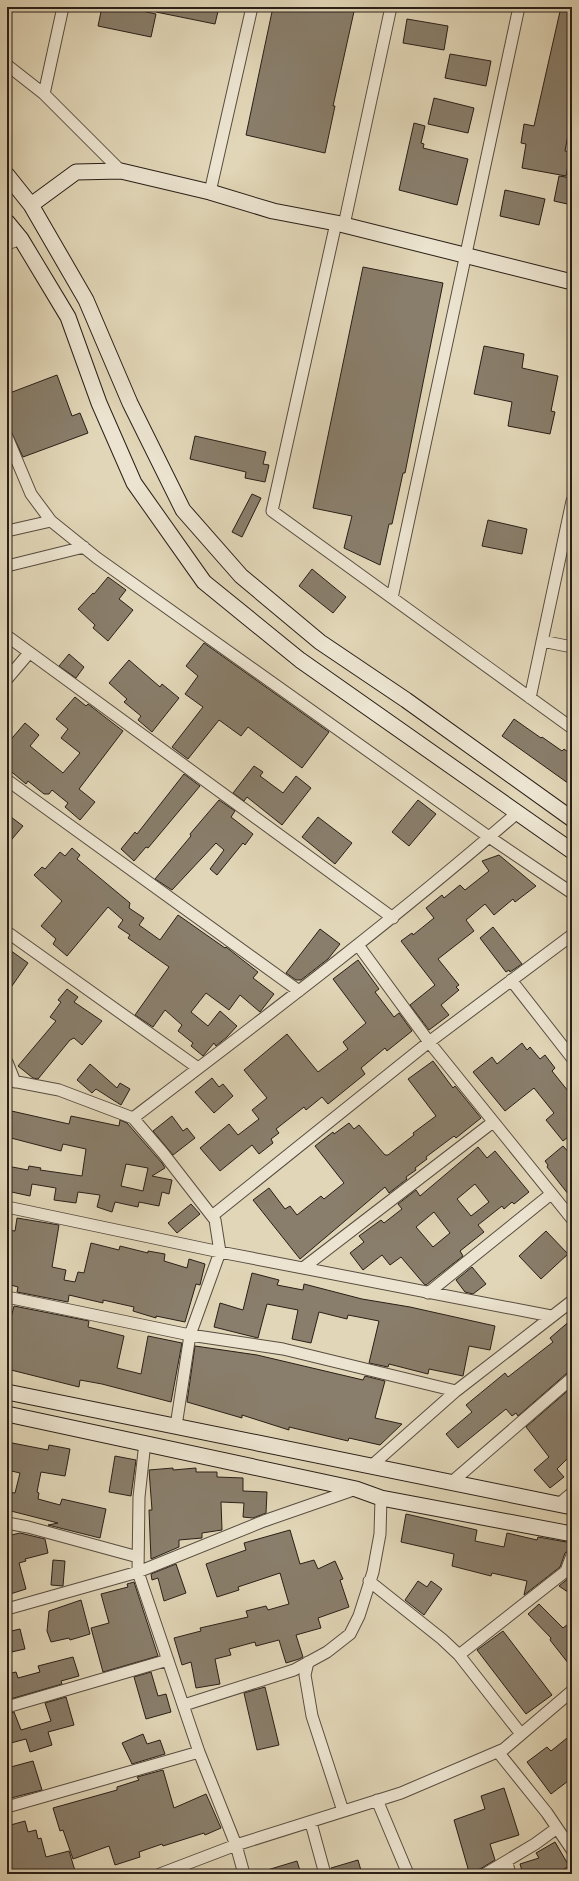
<svg xmlns="http://www.w3.org/2000/svg" width="579" height="1881" font-family="'Old Standard TT',serif">
<style>
.building{fill:#897e6b;stroke:#291f18;fill-rule:evenodd}
.lines{fill:none;stroke-linecap:round;stroke-linejoin:round}
.minor-casing{stroke:#574d40;stroke-width:13}
.secondary-casing{stroke:#291f18;stroke-width:17}
.minor{stroke:#ece4d0;stroke-width:11}
.secondary{stroke:#ece4d0;stroke-width:15}
</style>
<rect width="100%" height="100%" fill="#e1d6b7"/>
<filter id="stains"><feTurbulence type="fractalNoise" baseFrequency=".005" numOctaves="4"/><feColorMatrix values="0 0 0 0 .2 0 0 0 0 .09 0 0 0 0 .02 0 0 0 .5 -.17"/></filter>
<radialGradient id="worn" r=".72"><stop offset=".6" stop-color="#630" stop-opacity="0"/><stop offset="1" stop-color="#630" stop-opacity=".3"/></radialGradient>
<path class="building" d="M102 7H124L156 14 151 37 98 26Z
M156 7H219L215 24 156 12Z
M273 7H355L333 106H335L325 153 246 135Z
M561 7H572V129H569L565 151 571 152 566 176 522 168 526 144 521 143 524 124 534 126Z
M407 19 448 26 444 50 403 43Z
M450 54 491 61 486 86 445 78Z
M434 98 474 108 468 133 428 124Z
M414 123 425 126 421 143 424 144 423 148 468 159 457 205 399 190Z
M559 176 572 178V205L554 201Z
M505 190 545 199 539 225 500 216Z
M363 267 443 283 405 473H403L392 524H389L380 565 344 548 352 516 313 508Z
M484 346 524 354 522 368 558 376 551 411 555 412 550 434 508 426 512 402 474 394Z
M57 375 72 416 80 413 88 433 23 457 7 423V394Z
M195 436 266 452 263 464 269 465 265 482 245 478 246 472 190 459Z
M252 494 261 498 242 537 232 532Z
M488 520 527 529 522 554 482 546Z
M312 569 346 597 333 613 299 586Z
M108 577 126 590 119 599 133 610 108 641 93 628 95 625 78 609 93 593 94 594Z
M204 643 329 732 302 768 248 727 241 736 219 720 188 759 172 747 203 707 185 694 198 676 186 666Z
M69 654 84 667 76 678 59 666Z
M129 660 160 687 162 684 179 698 152 732 138 720 141 716 124 702 127 699 109 683Z
M75 697 86 706 88 704 123 731 79 789 95 802 80 820 65 807 68 803 52 790 49 794H44L28 781 26 784 7 768V744L25 723 39 735 30 746 63 773 80 753 61 738 68 729 56 719Z
M514 719 541 738 542 737 562 751 564 749 572 755V786L502 736Z
M254 766 263 772 260 776 283 793 296 776 311 788 282 825 247 797 244 801 233 793Z
M184 774 200 786 148 848 146 847 134 861 121 849 135 832 137 834Z
M219 800 235 811 231 817 253 834 245 845 243 843 217 875 210 869 224 850 216 843 172 890 155 879 191 836 190 834Z
M418 800 436 814 409 846 392 832Z
M7 814 23 826 7 845Z
M318 817 352 843 335 864 302 837Z
M72 848 80 855 77 859 130 903 129 908 144 918 139 925 160 940 178 915 225 948 226 947 258 972 253 978 274 994 260 1012 240 995 229 1010 206 993 191 1012 208 1026 220 1011 237 1026 227 1037 216 1046 214 1043 203 1056 191 1046 193 1043 178 1031 182 1025 165 1010 153 1027 135 1015 169 967 128 938 130 935 118 927 123 920 108 907 67 956 53 944 56 939 41 926 62 901 34 875 42 867 45 869 60 852 65 856Z
M499 855 536 886 515 902 513 899 494 915 485 904 466 920 474 931 438 959 459 985 456 987 459 990 441 1005 449 1015 429 1030 410 1005 435 985 401 941 412 933 413 935 434 918 426 908 442 895 444 898 460 885 465 890 489 871 482 861Z
M493 927 522 964 510 972 509 970 506 972 480 938Z
M320 929 340 944 328 959 301 980H296L286 973Z
M7 948 28 963 7 993Z
M358 960 379 989 375 992 394 1017 399 1013 412 1031 387 1051 385 1048 361 1068 365 1074 328 1104 322 1097 306 1110 304 1107 276 1129 279 1133 271 1139 273 1143 259 1154 252 1145 220 1171 200 1148 229 1124 238 1135 259 1119 252 1110 267 1098 244 1070 287 1034 318 1072 348 1049 343 1042 366 1023 333 979Z
M67 989 78 997 74 1002 102 1021 82 1045 74 1038 70 1040 38 1079 33 1078 18 1066 56 1021 50 1017 61 1002 58 1000Z
M522 1043 527 1050 530 1047 540 1059 545 1055 555 1068 552 1071 572 1096V1134L563 1141 546 1120 554 1113 534 1088 505 1111 473 1072 492 1057 497 1064Z
M433 1061 453 1088 455 1086 481 1118 456 1138 454 1136 426 1157 427 1159 415 1168 416 1170 406 1177 407 1179 389 1193 385 1187 300 1259 253 1200 269 1188 285 1209 290 1206 297 1215 321 1196 324 1199 344 1183 315 1146 333 1132 334 1134 349 1123 354 1129 359 1125 385 1155H388L414 1135 413 1133 436 1116 408 1079Z
M90 1064 117 1088 120 1083 130 1089 121 1105 96 1089 92 1093 77 1080Z
M212 1078 219 1087 223 1084 233 1096 214 1113 195 1092Z
M7 1110 69 1124 71 1116 119 1126 120 1120 127 1123 162 1163 165 1168 152 1176 172 1180 169 1194 162 1192 159 1206 139 1202 138 1207 115 1202 112 1212 97 1207 100 1195 78 1192 76 1203 54 1200 56 1188 32 1184 30 1196 7 1191V1166L28 1170 29 1166 41 1168 40 1170 82 1176 86 1149 63 1144 61 1151 7 1137ZM126 1164 148 1168 143 1191 121 1186Z
M172 1116 183 1131 187 1128 195 1138 173 1155 153 1131Z
M563 1146 572 1156V1199L547 1167 548 1165 545 1161Z
M478 1147 487 1158 495 1151 529 1192 514 1204 512 1202 504 1209 502 1206 478 1225 484 1232 460 1251 463 1256 426 1285 424 1284 401 1257 390 1265 382 1255 363 1270 350 1253 364 1242 359 1236 381 1220 384 1223 402 1209 398 1204 416 1190 420 1196ZM475 1184 489 1202 471 1216 457 1199ZM434 1212 450 1233 433 1247 416 1227Z
M191 1204 200 1214 177 1233 168 1223Z
M17 1218 59 1225 52 1267 66 1270 64 1280 75 1282 78 1272 84 1273 91 1243 119 1250 120 1246 148 1253V1251L165 1254 164 1261 187 1268 189 1259 205 1264 200 1285 196 1284 185 1322 156 1316V1318L133 1311 134 1307 103 1300V1303L69 1295 68 1302 17 1292 18 1287 7 1284V1230L15 1231Z
M546 1231 568 1254 541 1279 519 1256Z
M472 1267 486 1284 473 1294 465 1292 456 1280Z
M252 1273 279 1280 277 1285 303 1290 304 1284 362 1299 410 1307 495 1326 490 1350 469 1346 463 1376 429 1369 428 1374 389 1364 388 1367 369 1363 379 1321 348 1315 347 1319 319 1312 311 1343 292 1339 298 1310 267 1304 258 1338 214 1327 220 1303 243 1310Z
M14 1306 89 1321 88 1327 124 1336 117 1368 141 1374 148 1336 182 1343 171 1402 102 1384 80 1380 79 1387 7 1369V1333Z
M572 1319V1371L567 1373 518 1416 516 1413 512 1416 506 1409 458 1448 446 1434 472 1412 466 1405 505 1373 508 1377 553 1342 550 1338Z
M195 1346 257 1355 363 1380 365 1376 385 1381 375 1418 402 1424 380 1445 349 1438 348 1441 289 1427V1430L242 1415V1418L187 1402Z
M572 1387V1454L557 1469 564 1477 550 1488 534 1470 549 1457 526 1427Z
M7 1442 48 1450 49 1445 70 1449 65 1476 41 1472 37 1492 39 1493 38 1499 60 1505 62 1499 106 1509 100 1538 48 1525 58 1523 7 1510V1492L15 1493 20 1473 7 1470Z
M115 1456 136 1460 131 1496 109 1492Z
M173 1468V1470L196 1468V1472H217V1477L243 1478V1491L267 1492 266 1513 253 1518 243 1517 244 1503 221 1502 222 1530 202 1533V1538L179 1540V1547L151 1559 149 1510H152L149 1470Z
M406 1514 477 1530 475 1541 504 1547 507 1533 537 1540 538 1537 572 1543 571 1548 565 1553 560 1567 524 1595 527 1581 492 1573 491 1576 452 1566 454 1554 401 1542Z
M290 1530 300 1564 314 1560 318 1569 335 1561 343 1579 340 1580 349 1607 318 1618 321 1628 296 1635 303 1657 299 1659 286 1663 279 1640 256 1646 255 1642 229 1649 231 1655 215 1659 220 1684 196 1688 191 1662 182 1665 174 1638 201 1631 200 1628 248 1617 246 1611 266 1606 268 1610 289 1604 280 1573 238 1587 239 1590 217 1597 206 1564 246 1550 244 1543Z
M20 1533 45 1539 48 1553 25 1559 26 1561 19 1563 26 1589 7 1595V1536Z
M53 1560 65 1561 63 1586 51 1585Z
M176 1564 186 1593 164 1601 158 1578 152 1580 151 1574Z
M570 1577 572 1578V1595L559 1586Z
M418 1581 427 1587 431 1581 442 1589 424 1615 405 1600Z
M134 1582 158 1656 103 1672 91 1628 109 1623 101 1594 128 1587 127 1584Z
M81 1600 90 1634 70 1640 69 1638 51 1642 47 1631 49 1611Z
M539 1604 563 1628 572 1621V1668L550 1640 551 1638 528 1614Z
M20 1629 25 1649 7 1653V1632Z
M503 1631 552 1695 526 1714 477 1650Z
M73 1657 79 1676 61 1681 62 1684 7 1700V1674L16 1672 18 1678 40 1672 38 1666Z
M151 1672 158 1696 166 1694 171 1712 146 1719 134 1677Z
M265 1687 279 1745 257 1750 244 1693Z
M66 1697 74 1725 48 1732 52 1745 30 1752 26 1739 7 1744V1714L14 1712 21 1730 51 1721 45 1703Z
M143 1734 147 1744 160 1740 165 1754 132 1764 122 1743Z
M572 1734V1778L551 1794 527 1762 547 1747 551 1751Z
M33 1761 42 1790 7 1799V1768Z
M163 1770 174 1808 206 1794 221 1828 205 1835 204 1833 163 1846 162 1844 139 1852 140 1857 115 1865 109 1846 73 1859 63 1830 60 1831 53 1808 117 1790V1787L139 1780 137 1777Z
M504 1788 519 1835 490 1844 495 1860 480 1869 469 1872 454 1820 485 1809 481 1796Z
M25 1821 28 1832 36 1830 38 1839 41 1838 46 1857 69 1851 76 1874H13L7 1855V1826Z
M555 1842 569 1866 556 1874H523L520 1864 539 1858 536 1853Z
M358 1860 362 1874H332L331 1868Z
M297 1861 301 1874H264V1871Z"/>
<g class="lines">
<g class="minor-casing">
<path id="minor" d="M7 65 44 94 121 171
M44 94 63 7
M210 192 252 7
M336 223 272 511 572 728
M344 225 391 7
M7 244 21 239
M7 437 31 494 51 521 97 558 489 837 572 893
M7 531 51 521
M7 566 84 547
M392 598 519 7
M7 636 393 918
M542 641 572 647
M7 679 29 653
M530 698 572 501
M7 780 299 991
M7 932 198 1068
M358 945 429 1042 572 1219
M511 980 572 1058
M7 1062 15 1082
M7 1080 59 1090 133 1118 163 1153 215 1220 220 1252 190 1335 176 1426
M133 1118C263 1019 394 920 517 813
M7 1207 220 1252 551 1316
M212 1216 429 1042 572 935
M303 1268 493 1122
M428 1293 551 1194
M7 1297 190 1335 283 1349 456 1391
M145 1442 139 1497 138 1572 199 1752 236 1845 244 1874
M370 1467 456 1391 572 1301
M453 1481 572 1378
M559 1504 572 1493
M7 1523 28 1527 138 1557
M369 1581 442 1639 459 1655 521 1734
M7 1609 138 1572 264 1521 356 1489
M459 1655 566 1571 572 1555
M308 1662 305 1675 312 1716 343 1811
M184 1705 294 1670 327 1652 350 1634 359 1616 373 1572 380 1534 381 1498
M7 1707 168 1660
M498 1752 547 1813 572 1850
M377 1800 408 1874
M7 1807 199 1752
M311 1823 325 1874
M507 1863 510 1874
M160 1874 236 1845 401 1793 504 1749 572 1691
M485 1874 535 1844 557 1828"/>
</g>
<g class="secondary-casing">
<path id="secondary" d="M7 175 31 205 86 300 130 403 183 510 241 576 320 642 406 700 572 819
M31 205 76 172 121 171 210 192 273 211 336 223 572 282
M7 222 21 239 68 317 99 403 134 483 204 582 300 660 572 851
M7 1392 572 1507
M7 1414 356 1489 381 1498 572 1534"/>
</g>
<use href="#minor" class="minor"/>
<use href="#secondary" class="secondary"/>
</g>
<rect width="579" height="1881" fill="none" stroke="#e1d6b7" stroke-width="24"/>
<rect x="8" y="8" width="563" height="1865" fill="none" stroke="#291f18" stroke-width="2"/>
<rect x="12" y="12" width="555" height="1857" fill="none" stroke="#291f18"/>
<rect width="100%" height="100%" filter="url(#stains)"/>
<rect width="100%" height="100%" fill="url(#worn)"/>
</svg>
